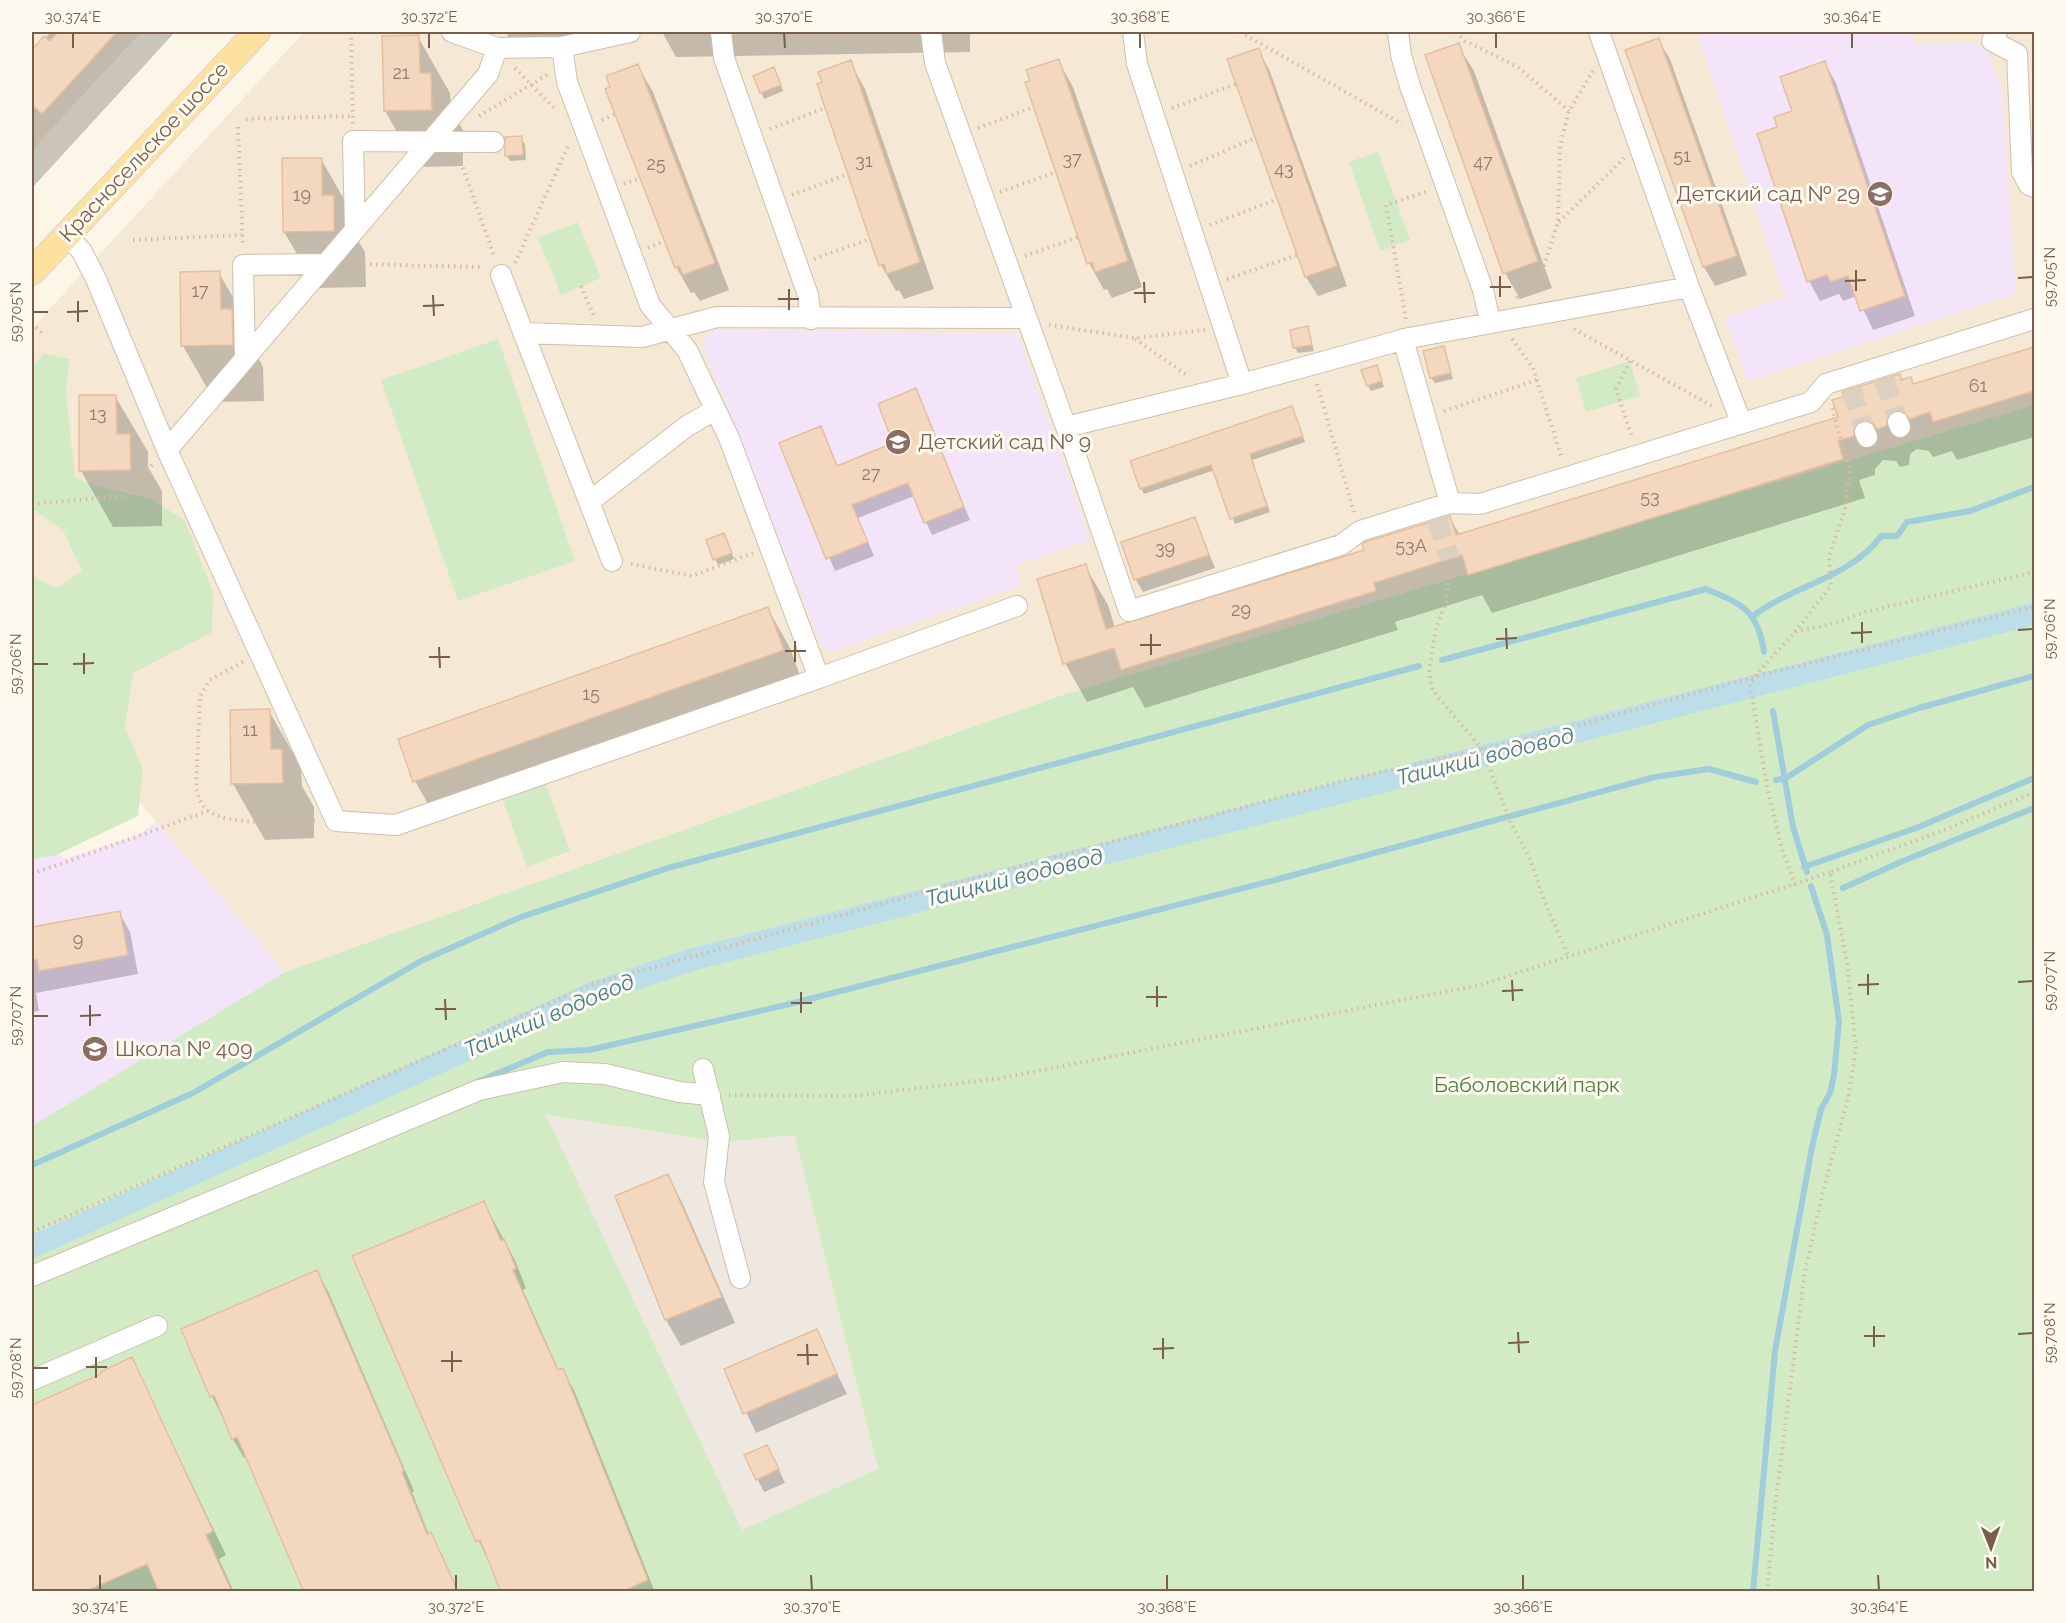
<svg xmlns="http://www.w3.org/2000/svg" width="2066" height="1623" font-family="Raleway,sans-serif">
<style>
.residential{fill:#f5e9d6}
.industrial{fill:#eee8e1}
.education{fill:#f3e4fa}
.green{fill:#d2ebc5;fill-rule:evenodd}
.shadow{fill:#0003}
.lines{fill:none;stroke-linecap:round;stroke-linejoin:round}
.stream{stroke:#a1cdda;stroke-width:6}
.canal{stroke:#bbdee8;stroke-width:22}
.building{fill:#f3d7bf;stroke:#e6bf9f;stroke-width:1.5}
.minor-tunnel{stroke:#dcd0c1;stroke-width:20;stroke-dasharray:20 10;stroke-linecap:butt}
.minor-casing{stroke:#cfbfad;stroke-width:22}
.major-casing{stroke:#dcd5d0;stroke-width:28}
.path{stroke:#d9bba1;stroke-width:4;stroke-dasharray:1.5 4.5;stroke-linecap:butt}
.minor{stroke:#fff;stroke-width:20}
.major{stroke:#fce1a0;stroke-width:26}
.ticks{fill:none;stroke:#785e4b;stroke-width:2}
.labels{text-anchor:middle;stroke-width:6;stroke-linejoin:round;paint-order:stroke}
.number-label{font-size:18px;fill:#977c68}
.street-label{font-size:21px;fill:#785e4b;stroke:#fffaef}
.education-label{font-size:21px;fill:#785e54;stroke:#fffaef;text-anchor:start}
.park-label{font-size:21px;fill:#4f7e42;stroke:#fffaef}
.water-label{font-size:22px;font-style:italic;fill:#437a8b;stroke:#fffaef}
.neatline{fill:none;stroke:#785e4b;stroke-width:2}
.ticks-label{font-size:15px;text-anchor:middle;fill:#785e4b}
</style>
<rect width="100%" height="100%" fill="#fdf6e8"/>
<path class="residential" d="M32 32H141L32 150Z
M304 32H2034V405L1062 695 285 972 32 677V328Z"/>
<path class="industrial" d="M546 1115 724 1142 795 1134 878 1469 742 1531Z"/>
<path class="education" d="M1718 32 1737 35 1913 32 1915 45 1973 43 1989 53 2002 94 2016 294 1747 381 1725 318 1785 297 1700 41V33Z
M711 330 1018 334 1090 540 1018 564 1020 586 830 652 822 647 702 344Z
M156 822 285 972 32 1126V837L65 859 138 835Z"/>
<path class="green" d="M1378 152 1410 240 1380 251 1349 162Z
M578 222 601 278 561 295 538 238Z
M498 339 575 561 458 601 381 380Z
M44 353 70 359 66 391 75 477 95 486 152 499 185 521 213 592 212 632 133 673 125 728 143 769 138 816 56 855 32 859V577L57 588 82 571 63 530 32 509V367Z
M1630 361 1640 396 1586 412 1576 378Z
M2034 405V1591L32 1592V1126L285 972 1062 695ZM546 1115 724 1142 795 1135 878 1469 742 1530Z
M545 782 570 851 527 867 502 798Z"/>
<path class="shadow" d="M51 32H175L33 187 32 52Z
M506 32H613L513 47Z
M662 32H970V52L676 57Z
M418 37 450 93 451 110 463 130V166L417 167 385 111Z
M1658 40 1670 59 1747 275 1715 286 1704 267 1627 51Z
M1458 45 1474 71 1552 288 1520 299 1505 273Z
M1258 50 1269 69 1347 286 1318 296 1306 277 1229 60Z
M1058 60 1073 87 1142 287 1112 298 1107 289 1104 290 1089 263 1027 83Z
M850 62 865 89 934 289 904 299 899 290 896 291 881 265Z
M1825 63 1836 83 1915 316 1873 330 1857 296 1843 301 1839 294 1820 301 1809 281 1779 128 1794 112Z
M638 66 653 92 729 290 700 301 694 292 691 293 676 267Z
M777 75 783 91 764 99 755 76Z
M521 138 525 144 526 160 510 161 507 156Z
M321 159 353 215V232L365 252 366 287 317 288 284 232Z
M219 273 251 329 252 346 263 367 264 401 215 402 183 346Z
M1308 328 1314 351 1298 353 1295 348Z
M1443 348 1453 379 1435 383 1431 378Z
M2034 349V437L1957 460 1952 451 1933 457 1929 451 1917 449 1910 454 1909 465 1900 467 1896 461 1883 460 1875 469V475L1859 480 1865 498 1492 613 1482 595 1395 622 1398 630 1145 708 1133 687 1087 702 1065 663 1085 566 1108 605 1115 628 1345 558 1449 517 1460 535 1840 418 1899 376 1902 381 1910 379 1914 386Z
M1379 373 1384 387 1371 391 1368 386Z
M915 390 970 520 932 535 914 496 858 518 874 556 835 571 781 444 820 428 838 467 895 444Z
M115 396 148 452V467L162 491V526L113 527 81 471Z
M1292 408 1305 442 1252 460 1270 512 1235 524 1215 470 1144 494 1141 488Z
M1195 518 1215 568 1143 592 1136 580 1123 542Z
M727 540 734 559 718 565 715 559Z
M768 609 790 648 805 689 437 820 415 781Z
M269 711 301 767 302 786 314 807V838L265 840 233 784Z
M119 912 130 932 138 974 36 993 39 1011 32 1012V926L38 927Z
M667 1175 682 1202 735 1323 681 1346 666 1320 617 1196Z
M484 1203 515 1260 526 1288 523 1290 559 1371 562 1370 574 1390 655 1592H502L380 1323 354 1257Z
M317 1272 328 1291 414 1491 412 1492 429 1535 442 1554 458 1592H305L247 1457 244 1458 233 1439 212 1396Z
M816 1331 847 1394 756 1433 726 1370Z
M132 1359 226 1555 219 1559 234 1592H32V1407Z
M746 1456 774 1459 785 1483 764 1492Z"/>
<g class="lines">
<path class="stream" d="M1753 616C1792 586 1852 577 1881 536H1897L1907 522 1970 511 2034 487
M1442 660 1706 589C1742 604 1758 610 1764 652
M1773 711 1793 827 1807 872
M1776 780 1786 778 1868 725 1919 708 2034 676
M1804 867 1916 828 2034 778
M1843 888 1903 861 2034 808
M477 1082 548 1052 589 1050 786 1005 1275 880 1655 777 1709 769 1756 782
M32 1165 193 1093 421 961 521 917 668 868 1419 666
M1753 1592 1775 1351 1812 1147 1821 1109 1830 1093 1834 1075 1839 1022 1827 935 1811 886"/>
<path class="canal" d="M32 1247 595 992 691 960 2034 614"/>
</g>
<path class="building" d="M58 32H117L42 114 32 105V50L44 36 50 41Z
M419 35 420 73H431L432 110 384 111 382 36Z
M1659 38 1737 256 1703 267 1625 50Z
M1459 43 1538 261 1503 274 1425 55Z
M1259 48 1337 266 1305 277 1227 59Z
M1059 59 1128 261 1095 272 1092 262 1087 264 1025 82 1030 81 1026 70Z
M851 60 920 262 887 274 884 264 879 266 817 84 822 82 818 72Z
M1825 61 1905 296 1860 311 1848 276 1830 282 1827 275 1807 282 1757 134 1777 127 1774 117 1792 111 1780 77Z
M638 64 715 263 683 275 679 266 675 268 605 89 610 87 606 76Z
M774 67 781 85 760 93 753 76Z
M522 136 523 155 505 156V137Z
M282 158H322V195H334V231L283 232Z
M220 271 221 309H232L233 345 181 346 180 272Z
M1308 326 1312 345 1293 348 1290 330Z
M1444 346 1451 373 1430 378 1423 351Z
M2034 347V391L1933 422 1930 412 1910 419 1899 410 1888 415 1887 426 1877 429 1872 422 1861 421 1855 425 1854 436 1838 441 1843 459 1468 575 1462 555 1374 583 1376 591 1121 670 1114 648 1063 664 1037 579 1086 564 1106 629 1345 556 1364 550 1362 544 1365 542 1450 516 1456 535 1838 417 1832 400 1843 397 1842 392 1851 389 1900 374 1901 380 1911 377 1913 384Z
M1377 365 1382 381 1367 386 1361 370Z
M916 388 964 507 924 523 908 483 852 505 868 542 826 559 779 443 821 426 837 466 893 443 878 404Z
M79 395H116L117 434H130L131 470 79 471Z
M1292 406 1303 436 1250 454 1267 506 1230 519 1211 465 1140 489 1130 461Z
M1195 517 1209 555 1134 580 1121 542Z
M724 533 732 553 713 560 706 540Z
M768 607 784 650 413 782 398 739Z
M270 709 271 749H282L283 783 231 784 230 710Z
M120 911 128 955 39 971 37 960 32 961V927Z
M668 1174 722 1297 665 1320 615 1196Z
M484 1201 501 1241 504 1239 516 1268 513 1270 538 1327 558 1370 563 1368 648 1580 621 1592H501L480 1540 476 1542 352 1256Z
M317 1270 404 1471 402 1472 427 1534 431 1532 458 1592H304L237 1437 232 1440 214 1395 210 1397 191 1353 181 1329Z
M817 1329 837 1374 743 1414 724 1369Z
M132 1357 213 1531 206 1535 232 1592H159L147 1564 84 1592H32V1405L101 1374 100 1372Z
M767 1445 779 1469 756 1480 744 1455Z"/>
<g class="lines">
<path class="minor-tunnel" d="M1884 379 1898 422
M1851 389 1865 432
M1437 519 1450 559"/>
<g class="minor-casing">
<path id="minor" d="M721 32 724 58 808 295 811 319
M931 32 935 63 1066 427 1242 384 1409 338 1689 287
M1133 32 1137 64 1242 384
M1398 32 1401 55 1410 86 1483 290 1490 321
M1599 32 1689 287 1741 422
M1997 32 1992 41 2017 54 2022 172 2029 185 2034 187
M562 47 630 32
M355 230 353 141 494 142
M66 236 81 250 96 279 167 450 336 821 396 825 819 678 729 438 687 350 650 305 567 82 562 47 497 48 452 32
M501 275 612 561
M523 333 642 337 717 317 1025 318
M1403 339 1450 503
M245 358 243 265 326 264
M1898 422 1900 427
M1066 427 1129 611 1341 545 1360 531 1450 503 1480 504 1811 402 1826 384 2034 319
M1865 432 1867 437
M167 450 488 74 497 48
M589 502 687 426 715 410
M819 678 1017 606
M703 1069 719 1136 714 1182 740 1278
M32 1276 479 1090 563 1072 605 1074 679 1092 710 1095
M32 1380 157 1326"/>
</g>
<g class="major-casing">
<path id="major" d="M32 272 257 32"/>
</g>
<path class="path" d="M351 32 353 124
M1240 32 1402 124
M1456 32 1465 41 1518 67 1569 111
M515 68 556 110
M1172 108 1236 84
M479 116 547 75
M246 119 352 116
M602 120 615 114
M238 127 243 246
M978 128 1034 107
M770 129 825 108
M461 162 494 256
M1190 166 1255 138
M624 184 640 178
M1000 192 1056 172
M792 195 848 174
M1559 222 1624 158
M1210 225 1277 199
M133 240 242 235
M648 248 664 241
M1025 256 1078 237
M814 259 870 239
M515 263 569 144
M352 264 483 267
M1227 279 1297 255
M581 286 594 316
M1517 298 1543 269 1558 222 1560 146 1569 111 1593 71
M1406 319 1386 205 1428 191
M32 323 44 335
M1049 325 1135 338 1205 330
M1574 329 1714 407
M1135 339 1188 376
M1512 339 1533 368 1562 459
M1630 361 1616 389 1632 437
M1317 384 1354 512
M1444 411 1537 380
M32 504 122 496 152 465
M1450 559 1447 600 1436 628 1429 673 1433 691 1482 749 1510 821 1530 859 1544 900 1569 958
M631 564 692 576 753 553
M1795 632 1831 586 1829 557 1845 509 1850 470 1832 408
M243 662 210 680 200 696 196 789C199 797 201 805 207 810 229 827 288 821 315 821
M1830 872 1795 884 1782 849 1767 786 1750 684 1754 677 1795 632 1836 623 1865 612 2034 572
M32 874 208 811
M729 1095 853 1096 1001 1078 1480 985 1795 884
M32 1232 593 984 961 882 1346 780 1535 737 1754 677 2034 607
M1767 1592 1775 1506 1805 1271 1824 1188 1848 1098 1856 1049 1847 963 1830 872 1947 829 2034 792"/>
<use href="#minor" class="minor"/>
<use href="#major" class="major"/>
</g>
<path class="ticks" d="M73 33V48M429 33V48M784 33 785 48M1140 33V48M1496 33V48M1852 33V48M1856 270V291M1500 276V297M2018 278 2033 277M1845 281 1866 280M1144 282 1145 303M1490 287H1511M789 289V310M1134 293H1155M433 295 434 316M778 299H799M78 301V322M423 306 444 305M33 312H48M67 312 88 311M1862 622V643M1506 628 1507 649M2018 630 2033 629M1851 633 1872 632M1151 634V655M1496 639 1517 638M795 641V662M1140 645H1161M439 647 440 668M785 651H806M84 653V674M429 657H450M33 664H48M73 664 94 663M1868 974V995M1512 980 1513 1001M2018 982 2033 981M1858 985 1879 984M1157 986V1007M1502 991 1523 990M801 992V1013M1146 997H1167M445 999 446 1020M791 1003H812M90 1005V1026M435 1009H456M33 1016H48M80 1016 101 1015M1874 1326V1347M1518 1332 1519 1353M2018 1334 2033 1333M1864 1336H1885M1163 1338V1359M1508 1343 1529 1342M807 1344 808 1365M1153 1349 1174 1348M452 1351V1372M797 1355H818M96 1357V1378M441 1361H462M86 1367H107M33 1368H48M100 1575V1590M456 1575V1590M811 1575 812 1590M1167 1575V1590M1523 1575V1590M1878 1575 1879 1590"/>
<defs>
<g id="school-disc" transform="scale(1.35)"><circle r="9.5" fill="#8d6e63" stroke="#fffaef"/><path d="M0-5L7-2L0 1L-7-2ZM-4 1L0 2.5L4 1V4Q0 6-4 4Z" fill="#fff"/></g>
</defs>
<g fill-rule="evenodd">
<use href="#school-disc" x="1880" y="194"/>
<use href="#school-disc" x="898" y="442"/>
<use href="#school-disc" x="95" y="1049"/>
</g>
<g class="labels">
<g class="number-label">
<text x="401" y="79">21</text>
<text x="1682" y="162">51</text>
<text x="1072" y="165">37</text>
<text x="864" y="167">31</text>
<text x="1483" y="168">47</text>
<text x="656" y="170">25</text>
<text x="1284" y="175">43</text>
<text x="302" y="201">19</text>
<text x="200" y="297">17</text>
<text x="1978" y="392">61</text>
<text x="98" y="420">13</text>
<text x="871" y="480">27</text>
<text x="1650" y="503">53</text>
<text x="1411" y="552">53А</text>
<text x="1165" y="554">39</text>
<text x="1241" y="616">29</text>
<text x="591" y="700">15</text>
<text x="250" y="736">11</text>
<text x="78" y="946">9</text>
</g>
<g class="street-label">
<text transform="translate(144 152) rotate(-47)" y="7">Красносельское шоссе</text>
</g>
<g class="education-label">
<text x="1860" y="201" text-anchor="end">Детский сад № 29</text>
<text x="918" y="449">Детский сад № 9</text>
<text x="115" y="1056">Школа № 409</text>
</g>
<g class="park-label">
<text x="1527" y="1092">Баболовский парк</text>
</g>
<g class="water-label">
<text transform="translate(1485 756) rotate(-14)" y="8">Таицкий водовод</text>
<text transform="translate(1014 877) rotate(-14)" y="8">Таицкий водовод</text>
<text transform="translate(549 1015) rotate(-23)" y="8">Таицкий водовод</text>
</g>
</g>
<rect width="2066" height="1623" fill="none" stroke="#fffaef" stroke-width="66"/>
<g transform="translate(1991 1548) rotate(179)" stroke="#fffaef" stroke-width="4.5" paint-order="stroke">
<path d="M0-4.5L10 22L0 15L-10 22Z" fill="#785e4b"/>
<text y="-9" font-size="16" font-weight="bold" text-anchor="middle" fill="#785e4b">N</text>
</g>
<rect x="33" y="33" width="2000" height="1557" class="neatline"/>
<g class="ticks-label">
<text x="73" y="22">30.374°E</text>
<text x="429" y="22">30.372°E</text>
<text x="784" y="22">30.370°E</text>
<text x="1140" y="22">30.368°E</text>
<text x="1496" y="22">30.366°E</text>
<text x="1852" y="22">30.364°E</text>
<text transform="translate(2050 277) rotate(-90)" y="5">59.705°N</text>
<text transform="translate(16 312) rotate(-90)" y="5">59.705°N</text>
<text transform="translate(2050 629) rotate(-90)" y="5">59.706°N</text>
<text transform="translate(16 664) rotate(-90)" y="5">59.706°N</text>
<text transform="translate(2050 981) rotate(-90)" y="5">59.707°N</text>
<text transform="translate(16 1016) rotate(-90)" y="5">59.707°N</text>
<text transform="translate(2050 1333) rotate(-90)" y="5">59.708°N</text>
<text transform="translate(16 1368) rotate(-90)" y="5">59.708°N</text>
<text x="100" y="1612">30.374°E</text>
<text x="456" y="1612">30.372°E</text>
<text x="812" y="1612">30.370°E</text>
<text x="1167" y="1612">30.368°E</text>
<text x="1523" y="1612">30.366°E</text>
<text x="1879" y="1612">30.364°E</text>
</g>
</svg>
